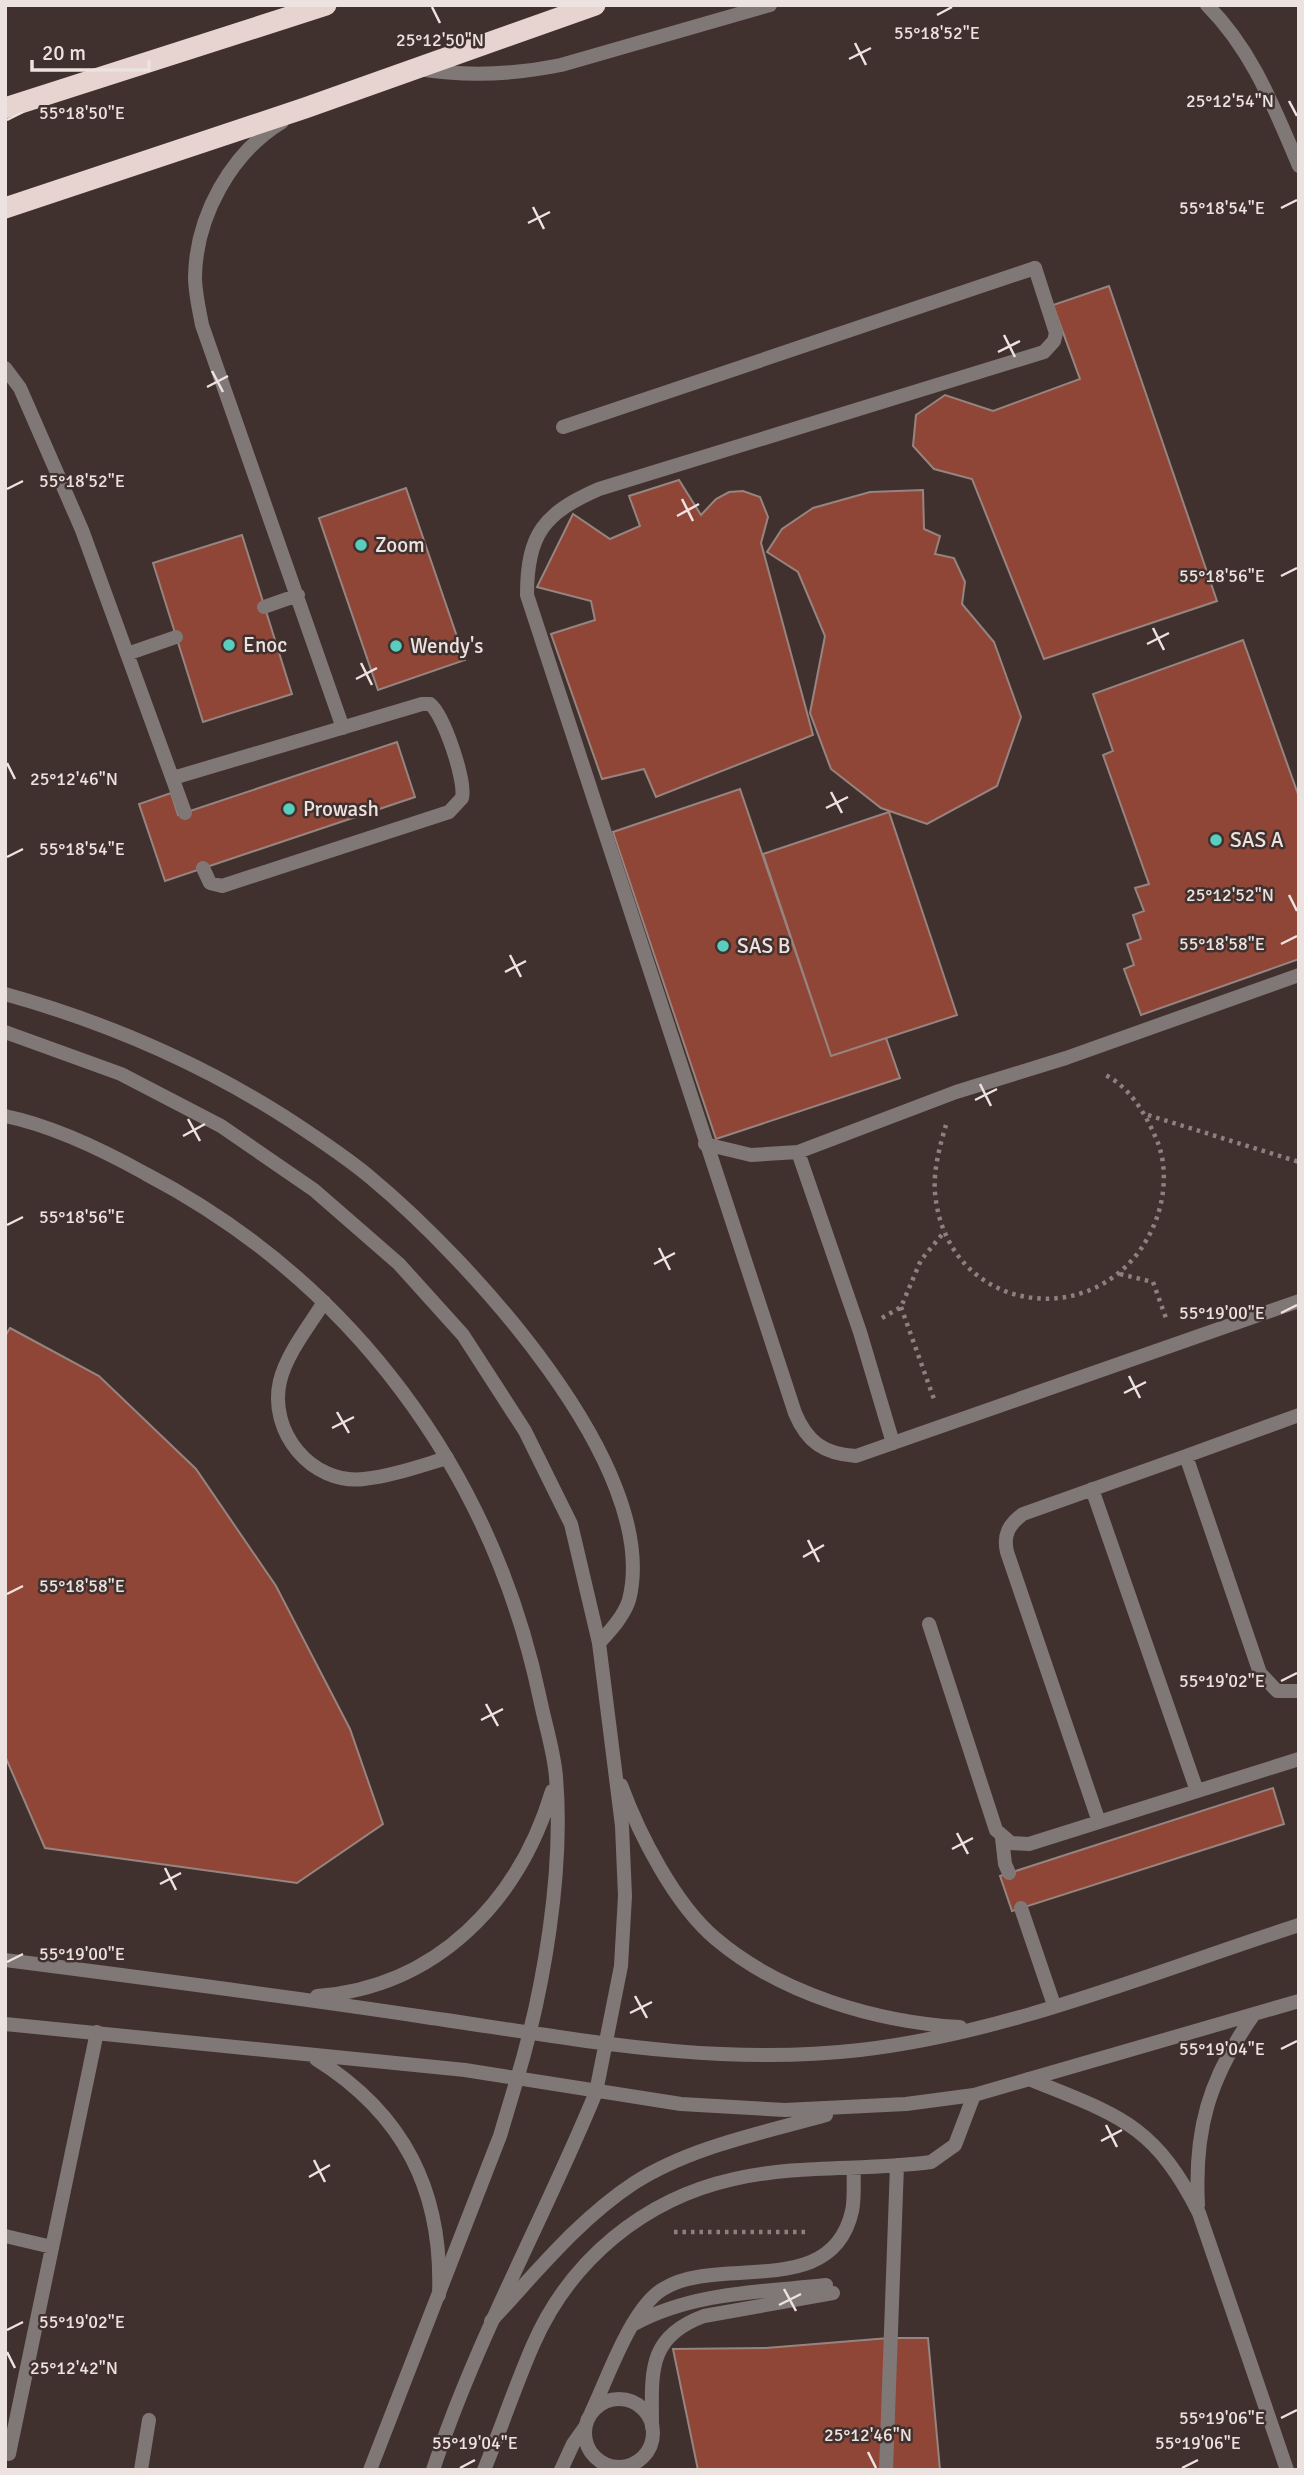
<svg xmlns="http://www.w3.org/2000/svg" width="1304" height="2475" font-family="Signika,sans-serif">
<style>
.building{fill:#904637;stroke:#968480;stroke-width:2}
.lines{fill:none;stroke-linecap:round;stroke-linejoin:round}
.path{stroke:#8d807e;stroke-width:4.5;stroke-dasharray:3.5 5;stroke-linecap:butt}
.service{stroke:#807876;stroke-width:14}
.minor{stroke:#807876;stroke-width:14}
.tertiary{stroke:#807876;stroke-width:14}
.motorway{stroke:#e7d3cf;stroke-width:21}
.ticks{fill:none;stroke:#ece2e0;stroke-width:2.5}
.poi-dot{fill:#59cebe;stroke:#40312e;stroke-width:2.5}
.labels{text-anchor:middle;stroke-width:5;stroke-linejoin:round;paint-order:stroke}
.poi-label{font-size:21px;fill:#ece2e0;stroke:#40312e;text-anchor:start}
.ticks-label{font-size:18px;text-anchor:middle;fill:#ece2e0;stroke:#40312e;stroke-width:5;stroke-linejoin:round;paint-order:stroke}
</style>
<rect width="100%" height="100%" fill="#40312e"/>
<path class="building" d="M1109 286 1217 601 1044 659 972 479 934 469 913 446 916 415 945 395 993 411 1080 379 1053 305Z
M679 480 701 515 716 499 729 492 743 491 760 497 768 517 761 543 813 735 656 797 644 769 602 779 551 634 595 620 591 601 537 587 573 514 610 539 640 526 629 496Z
M406 488 465 660 378 690 319 518Z
M923 490 924 529 940 536 935 554 954 558 965 582 962 604 994 642 1021 717 997 786 927 824 881 808 831 769 810 713 825 636 798 572 767 552 782 529 813 508 870 492Z
M242 535 292 694 203 722 153 563Z
M1243 640 1299 797V959L1141 1015 1124 969 1134 965 1127 944 1141 939 1133 915 1144 911 1135 888 1149 884 1103 755 1113 751 1093 694Z
M397 742 415 797 165 881 139 804 171 793 178 815Z
M740 789 831 1056 886 1038 900 1078 716 1139 613 832Z
M889 812 957 1015 831 1056 763 854Z
M10 1328 99 1376 196 1469 276 1586 350 1729 383 1824 297 1883 45 1848 5 1756V1336Z
M1273 1788 1284 1824 1012 1911 1000 1876Z
M889 2338H928L940 2470H698L673 2349 766 2348Z"/>
<g class="lines">
<path class="path" d="M1148 1115 1299 1162
M946 1125C940 1145 933 1171 935 1193 947 1321 1112 1336 1156 1220 1165 1196 1167 1167 1158 1143 1147 1116 1130 1086 1103 1074
M1120 1274 1153 1282 1167 1321
M901 1307 935 1402
M882 1318 901 1307 921 1260 945 1231
M674 2232H805"/>
<path class="service" d="M282 122C231 153 196 216 195 277 195 292 199 309 202 325L343 728
M5 368 20 388 82 530 185 813
M563 427 1035 268
M264 607 298 595
M127 654 176 637
M173 778 422 704H430C444 715 466 781 462 798L449 812 222 886 210 883 203 868
M705 1144 751 1155 798 1152 956 1092 1066 1058 1299 975
M798 1152 860 1332 893 1443
M324 1302C309 1326 287 1353 280 1381 268 1431 311 1485 364 1479 392 1476 420 1466 447 1458
M1299 1415 1186 1456 1260 1673 1277 1691H1299
M1092 1489 1197 1791
M929 1624 996 1830 1011 1843 1029 1844 1299 1759
M1099 1822 1007 1552C1003 1535 1009 1524 1023 1514L1186 1456
M1002 1838 1005 1864 1009 1873
M1021 1908 1054 2005
M5 2236 52 2247
M634 2324C693 2292 761 2292 826 2285
M585 2433a34 34 0 1 1 68 0a34 34 0 1 1-68 0Z
M591 2413C607 2380 631 2308 663 2289 720 2254 832 2301 852 2211 855 2198 853 2182 854 2168
M652 2427C652 2374 646 2337 704 2316L833 2293
M9 2454 97 2032
M141 2470 149 2420
M484 2470C501 2429 515 2386 533 2345 570 2260 644 2199 734 2179 799 2164 866 2171 931 2162L955 2145 974 2095
M561 2470 573 2444 585 2427
M886 2470 897 2165"/>
<path class="minor" d="M1035 268 1056 333 1054 341 1044 352 599 489C544 513 527 534 527 595L795 1413C807 1442 824 1454 856 1456L1299 1301
M5 994C102 1021 200 1063 285 1117 314 1136 345 1156 371 1178 465 1256 663 1467 629 1600 624 1616 610 1631 599 1643
M1029 2079C1117 2115 1154 2123 1199 2213L1287 2470
M1198 2205C1194 2130 1209 2079 1252 2017
M370 2470 500 2136 517 2079
M433 2470C476 2339 544 2219 596 2092"/>
<path class="tertiary" d="M1207 5C1253 51 1274 108 1299 166
M419 69C468 77 512 75 561 65L770 5
M5 1032 121 1074 221 1126 314 1190 399 1264 463 1335 525 1431 571 1524 599 1643 622 1826 625 1896 621 1966 596 2092
M5 1116C54 1126 103 1150 146 1174 352 1282 492 1471 540 1699 545 1724 554 1751 556 1777 564 1870 544 1989 517 2079
M621 1785C639 1834 675 1905 716 1939 781 1994 876 2022 960 2027
M5 1960C145 1978 286 1996 425 2017 572 2038 711 2067 860 2050 1009 2033 1156 1971 1299 1925
M317 1996C437 1987 519 1901 552 1791
M5 2024 465 2070 681 2104 785 2110 906 2104 974 2095 1299 2001
M316 2059C404 2114 443 2191 439 2295
M491 2321C536 2273 578 2220 634 2183 690 2147 762 2133 826 2115"/>
<path class="motorway" d="M5 108 326 5
M5 208 305 108 595 5"/>
</g>
<path class="ticks" d="M432 7 440 23M937 15 952 7M855 43 866 65M849 59 871 48M1289 101 1297 116M7 120 23 112M533 207 544 229M1281 208 1297 200M528 223 550 212M1004 335 1015 357M998 352 1020 341M212 371 223 392M207 387 228 376M7 489 23 481M682 499 693 521M677 516 699 504M1281 576 1297 568M1153 628 1164 650M1147 644 1169 633M361 663 372 685M356 679 377 668M7 763 15 779M831 792 842 813M826 808 848 797M7 857 23 849M1289 895 1297 911M1281 944 1297 936M510 955 521 977M505 972 526 961M980 1084 991 1106M975 1100 997 1089M188 1119 200 1141M183 1136 205 1124M7 1225 23 1217M659 1248 670 1270M654 1264 675 1253M1281 1313 1297 1305M1129 1376 1140 1398M1124 1393 1146 1382M337 1412 349 1433M332 1428 354 1417M808 1540 819 1562M803 1557 824 1545M7 1594 23 1586M1281 1681 1297 1673M486 1704 498 1726M481 1720 503 1709M957 1833 968 1854M952 1849 973 1838M165 1868 176 1890M160 1884 181 1873M7 1962 23 1954M635 1996 647 2018M630 2013 652 2002M1281 2049 1297 2041M1106 2125 1117 2147M1101 2141 1122 2130M314 2160 325 2182M309 2177 330 2165M784 2289 796 2311M779 2305 801 2294M7 2330 23 2322M7 2352 15 2368M1281 2418 1297 2410M868 2452 876 2468M460 2468 475 2460M1182 2468 1198 2460"/>
<g class="poi-dot">
<circle cx="361" cy="545" r="7"/>
<circle cx="229" cy="645" r="7"/>
<circle cx="396" cy="646" r="7"/>
<circle cx="289" cy="809" r="7"/>
<circle cx="1216" cy="840" r="7"/>
<circle cx="723" cy="946" r="7"/>
</g>
<g class="labels">
<g class="poi-label">
<text x="375" y="552">Zoom</text>
<text x="243" y="652">Enoc</text>
<text x="410" y="653">Wendy's</text>
<text x="303" y="816">Prowash</text>
<text x="1230" y="847">SAS A</text>
<text x="737" y="953">SAS B</text>
</g>
</g>
<g class="ticks-label">
<text x="937" y="39">55°18'52"E</text>
<text x="440" y="46">25°12'50"N</text>
<text x="1230" y="107">25°12'54"N</text>
<text x="82" y="119">55°18'50"E</text>
<text x="1222" y="214">55°18'54"E</text>
<text x="82" y="487">55°18'52"E</text>
<text x="1222" y="582">55°18'56"E</text>
<text x="74" y="785">25°12'46"N</text>
<text x="82" y="855">55°18'54"E</text>
<text x="1230" y="901">25°12'52"N</text>
<text x="1222" y="950">55°18'58"E</text>
<text x="82" y="1223">55°18'56"E</text>
<text x="1222" y="1319">55°19'00"E</text>
<text x="82" y="1592">55°18'58"E</text>
<text x="1222" y="1687">55°19'02"E</text>
<text x="82" y="1960">55°19'00"E</text>
<text x="1222" y="2055">55°19'04"E</text>
<text x="82" y="2328">55°19'02"E</text>
<text x="74" y="2374">25°12'42"N</text>
<text x="1222" y="2424">55°19'06"E</text>
<text x="868" y="2441">25°12'46"N</text>
<text x="475" y="2449">55°19'04"E</text>
<text x="1198" y="2449">55°19'06"E</text>
</g>
<rect width="1304" height="2475" fill="none" stroke="#ece2e0" stroke-width="14"/>
<path d="M32 60v10h117v-10" fill="none" stroke="#ece2e0" stroke-width="3.5"/>
<text x="42" y="60" font-size="21" fill="#ece2e0" stroke="#40312e" stroke-width="5" paint-order="stroke">20 m</text>
</svg>
